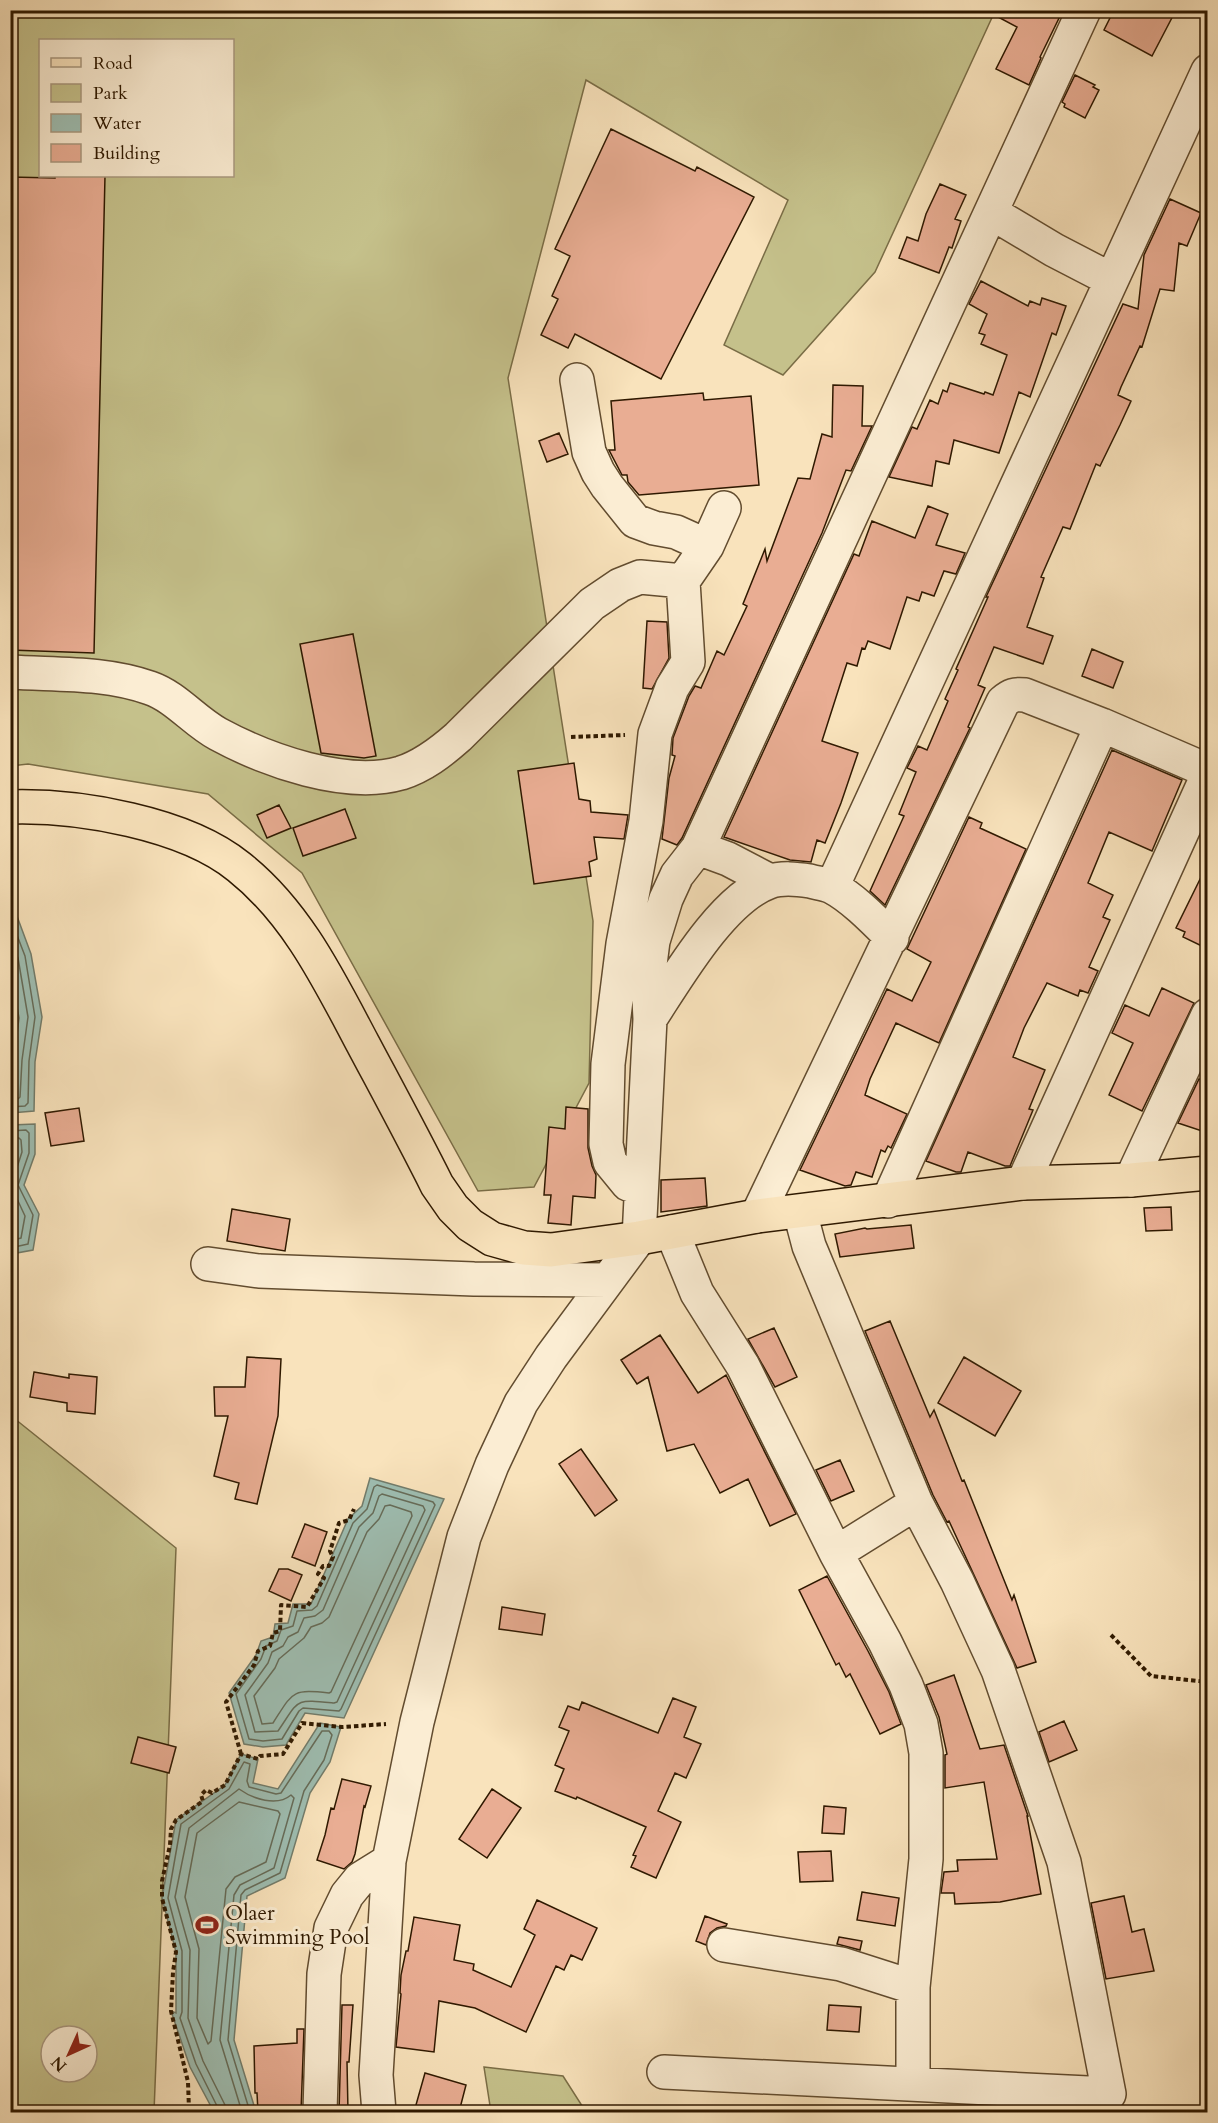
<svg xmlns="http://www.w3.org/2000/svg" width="1218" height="2123" font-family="Cardo,serif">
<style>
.green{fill:#c5c18b;stroke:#7a6d46;stroke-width:1.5;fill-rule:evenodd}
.water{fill:#9ebeb2;stroke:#727c6b;stroke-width:1.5}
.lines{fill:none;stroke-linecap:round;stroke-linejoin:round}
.shore{stroke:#666c59;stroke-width:1.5}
.building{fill:#e9ad93;stroke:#2f1900;stroke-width:1.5}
.minor-casing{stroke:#624c2f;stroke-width:36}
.major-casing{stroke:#2f1900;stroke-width:36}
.path{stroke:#2f1900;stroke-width:4;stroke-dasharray:4.5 3;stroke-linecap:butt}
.minor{stroke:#fbedd3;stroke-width:33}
.major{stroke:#f9e3bc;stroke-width:33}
.labels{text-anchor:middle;stroke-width:6;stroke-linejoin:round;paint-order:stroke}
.poi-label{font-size:21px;fill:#2f1900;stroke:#fbedd3;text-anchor:start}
</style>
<rect width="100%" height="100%" fill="#f9e3bc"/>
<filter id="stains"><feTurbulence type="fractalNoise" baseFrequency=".00333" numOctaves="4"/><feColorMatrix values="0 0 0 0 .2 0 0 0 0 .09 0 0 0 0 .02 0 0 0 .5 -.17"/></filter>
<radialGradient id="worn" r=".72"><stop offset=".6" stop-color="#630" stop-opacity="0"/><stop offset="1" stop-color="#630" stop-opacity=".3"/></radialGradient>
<path class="green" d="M11 11H995L875 272 783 375 724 345 788 200 586 80 508 378 593 921 589 1083 534 1187 478 1191 302 873 208 794 28 764 11 766ZM40 40H232V176H40Z
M10 1415 176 1548 154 2112H11ZM51 2036H87V2072H51Z
M484 2067 563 2076 586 2112H491Z"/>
<path class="water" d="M11 900 31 954 42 1017 35 1062 34 1111 11 1113Z
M35 1124V1154L24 1185 39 1214 33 1250 11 1254V1125Z
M370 1478 444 1499 344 1718 305 1713 286 1745 263 1747 244 1744 229 1693 256 1655 261 1641 273 1637 275 1624 288 1623 293 1604H311L348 1519 362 1506Z
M320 1723 341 1727 330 1762 310 1793 285 1878 247 1896 234 2040 256 2112H214L190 2067 171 2011 176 2013V1952L162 1898 176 1820 225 1785 241 1754 258 1759 253 1783 278 1789Z"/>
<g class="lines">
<path class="shore" d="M10 917 25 956 35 1017 29 1061 28 1103 25 1106 10 1107
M10 939 18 958 28 1017 22 1060 20 1097 18 1099 10 1100
M10 969 19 1018 10 1090
M10 1131 26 1130 29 1133V1153L18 1185 33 1215 28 1244 10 1248
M10 1138H19L21 1140 22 1152 11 1186 25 1216 21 1238 10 1241
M377 1485 433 1502 435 1505 341 1709 339 1711 303 1708 299 1711 282 1739 263 1741 249 1739 236 1694 261 1659 266 1646 277 1641 281 1630 293 1626 297 1611 312 1610 317 1606 353 1523 367 1509 374 1487Z
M382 1494 423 1506 425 1510 337 1702 334 1703C293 1699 300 1699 278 1731L255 1732 245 1695 268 1663 272 1652 283 1646 288 1637 298 1632 304 1618 315 1616 323 1610 359 1527 373 1513 379 1496Z
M390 1505 411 1512 412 1516 331 1692 329 1693C291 1689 293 1692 273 1723L262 1724 254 1696 275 1668 279 1659 304 1638 311 1627 322 1623 329 1617 367 1532 379 1519 385 1506Z
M239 1802 278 1811 280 1814 266 1862 235 1877 226 1889 211 2041 208 2044 197 2018 199 1949 185 1897 197 1833Z
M219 2112 218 2108 196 2064 180 2018 182 2012V1951L168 1898 181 1824 229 1789 244 1762 250 1764 247 1781 249 1787 276 1794 281 1793 322 1731H329L332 1735 324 1760 304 1791 280 1873 245 1890 241 1895 228 2040 250 2112
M226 2112 225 2105 203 2061 188 2018 190 1950 175 1897 189 1828 239 1789C253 1799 277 1807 291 1795L294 1798 274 1868 240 1885 234 1895 220 2040 242 2112"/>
</g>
<path class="building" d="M985 10H1063L1040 57 1041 58 1029 85 996 69 1017 27Z
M1114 10H1176L1152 56 1104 30Z
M1075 75 1095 85 1093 87 1099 90 1085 118 1064 107 1065 104 1062 102Z
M611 129 695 171 697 167 754 197 661 379 575 334 568 348 541 335 558 299 552 296 570 256 555 249Z
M55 176H105L94 653 10 650V177L55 178Z
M940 184 966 195 955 219 961 221 952 248 949 247 939 273 899 258 907 237 918 241 926 214Z
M1170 199 1201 213 1187 246 1179 243 1174 291 1160 289 1142 347 1140 346 1121 387 1118 395 1131 401 1120 425 1100 466 1096 464 1070 529 1063 527 1041 577 1044 578 1027 627 1053 636 1043 664 994 647 978 685 985 688 968 727 970 728 885 905 870 891 904 816 899 814 916 772 907 768 918 746 927 750 948 701 945 699 958 670 956 669 988 597H986L1123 304 1138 309 1144 255Z
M981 281 1028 306 1030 301 1040 305 1042 298 1066 306 1056 335 1052 333 1030 397 1019 392 999 453 954 440 949 464 936 461 932 486 889 477 912 427 917 429 930 400 938 404 943 390 947 392 950 383 984 394 985 392 993 395 1007 355 981 344 985 335 979 333 987 314 969 304Z
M833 385 863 386 862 426H872L851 471 846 470 822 533 682 838 677 845 662 839 669 778 675 756 672 755 673 738 689 696 695 686 701 688 717 651 724 655 747 606 743 604 765 549 767 561 798 478 810 479 822 434 832 437Z
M703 393 704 400 751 396 759 485 639 495 628 482 627 475H622L609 450H615L611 401Z
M559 433 568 454 547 462 539 441Z
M928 506 948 514 936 545 965 553 956 574 944 571 934 596 922 592 919 601 907 597 890 649 868 641 865 649 862 648 857 666 847 663 822 741 858 753 841 803 825 843 817 840 811 862 790 860 724 837 854 554 859 556 872 521 915 538Z
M647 621 667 622 669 658 652 689 643 688Z
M353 634 376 756 364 758 321 753 300 644Z
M1092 649 1123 662 1113 688 1082 676Z
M1112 750 1182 780 1152 851 1109 832 1088 883 1113 895 1103 917 1110 920 1089 967 1098 971 1088 993 1080 990 1078 996 1047 983 1024 1028 1013 1057 1045 1070 1029 1109 1033 1110 1010 1166H1005L968 1152 961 1172H956L926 1161Z
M574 763 579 799 590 801 591 812 628 815 624 839 594 837 597 859 589 862 591 876 534 884 518 771Z
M279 805 291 828 267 838 257 815Z
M345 809 356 838 303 856 293 828Z
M969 817 982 823 980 828 1026 849 939 1043 896 1023 870 1079 865 1095 907 1114 891 1148 888 1146 885 1152 881 1150 872 1177 856 1172 851 1185 845 1186 800 1170 887 989 912 1001 931 962 907 949Z
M1208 863V949L1183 937 1185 932 1176 928Z
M1162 988 1194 1003 1142 1111 1109 1095 1133 1043 1112 1033 1125 1005 1149 1016Z
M1199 1079 1208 1082V1133L1178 1123Z
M566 1107 588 1109V1148L592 1166 596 1175 595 1198 573 1196 571 1225 548 1223 551 1195H544L549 1127 565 1129Z
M79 1108 84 1141 51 1146 45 1113Z
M705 1178 707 1206 661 1212V1180Z
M1171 1207 1172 1230 1146 1231 1144 1208Z
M232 1209 290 1219 285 1251 227 1241Z
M911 1225 914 1248 840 1257 835 1234 865 1228 867 1229Z
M890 1321 930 1417 934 1410 962 1481 964 1480 1012 1600 1014 1595 1036 1662 1017 1668 949 1521 947 1522 933 1495 865 1331Z
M774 1328 797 1377 775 1387 748 1339Z
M660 1335 698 1393 726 1375 796 1514 770 1526 748 1479 720 1493 694 1444 667 1451 648 1377 637 1384 621 1360Z
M247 1357 281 1359 278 1416 257 1504 235 1499 239 1483 214 1476 228 1416H215L214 1387H245Z
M964 1357 1021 1391 995 1436 938 1403Z
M34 1372 69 1378V1374L97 1377 95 1414 67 1411V1403L30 1397Z
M581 1449 617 1500 595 1516 559 1464Z
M840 1460 854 1491 831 1501 816 1470Z
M305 1524 327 1532 315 1566 292 1557Z
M279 1569H288L302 1575 291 1601 269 1591Z
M827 1576 868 1651 889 1692 901 1724 880 1734 850 1674 846 1677 839 1663 836 1665 799 1590Z
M502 1607 545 1614 542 1635 499 1629Z
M954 1675 980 1749 1004 1745 1028 1816H1027L1041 1894 1000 1902 955 1904 954 1893H941L944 1872 958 1871 957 1860 997 1859 984 1782 945 1788V1755L947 1754 939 1717 926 1685Z
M673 1698 696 1707 684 1737 701 1744 686 1778 675 1773 658 1811 681 1822 656 1878 631 1867 636 1856 633 1855 646 1827 577 1797 576 1799 555 1791 564 1769 555 1765 569 1731 559 1727 568 1706 579 1710 582 1702 658 1733Z
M1064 1721 1077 1750 1049 1762 1039 1732Z
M138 1737 176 1747 169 1773 131 1763Z
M342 1779 371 1786 365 1807 364 1806 355 1854 352 1862 344 1869 317 1860 325 1835 331 1808 334 1809Z
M492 1789 521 1808 487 1858 459 1839Z
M824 1806 846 1808 844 1834 822 1833Z
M831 1851 833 1881 800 1882 798 1852Z
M862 1892 899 1898 895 1926 857 1920Z
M1124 1896 1132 1932 1144 1929 1154 1971 1106 1979 1091 1903Z
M537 1900 597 1928 582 1960 571 1955 564 1970 556 1966 526 2032 475 2008 439 2001 434 2052 396 2047 401 1994 400 1993 401 1975 406 1951H408L414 1917 460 1925 454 1960 474 1964 473 1970 511 1987 535 1935 524 1929Z
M705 1916 727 1924 726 1926 717 1928 710 1933 706 1945 696 1941Z
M839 1937 862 1941 860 1950 837 1944Z
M342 2005H353L349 2062H347L348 2112H339Z
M829 2005 861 2007 859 2032 827 2030Z
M297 2029H304L301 2112H258L257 2093H255L254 2046 297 2043Z
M425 2073 466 2085 459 2112H414Z"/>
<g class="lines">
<g class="minor-casing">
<path id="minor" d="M992 213 1054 250 1110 279
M577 380 589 452 598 472 607 486 635 521 654 528 676 532 707 546
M10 672C57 675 105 672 150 688 176 697 194 721 218 734 266 760 346 789 401 773 423 766 441 752 458 737L592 604 620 585 640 577 683 581
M698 848 728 859 770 881
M832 887 1208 71
M650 1019C677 978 722 899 769 882 782 877 797 879 810 881 817 883 826 884 832 887 853 898 875 921 892 938
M1131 1180 1208 1015
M640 1188 628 1184 610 1162 606 1144 608 1064 623 944 646 821 655 734 672 688 688 662 683 581 707 546 724 508
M888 1201 1102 725
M757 1216 1003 702C1011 695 1015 694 1025 695L1102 725 1197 766 1204 771 1206 779 1023 1183
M672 1232 697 1293 743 1366 836 1553
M208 1264 259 1271 474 1279 608 1280
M724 1945 841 1964 913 1987
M664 2072 1109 2094 1064 1862 998 1670 957 1581 916 1503 809 1246 800 1212
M913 2084V1987L926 1859V1753L921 1724 906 1685 885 1642 836 1553 916 1503
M320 2112 324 1974 331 1928 347 1895 360 1879 389 1861
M379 2112 376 2075 389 1861 417 1722 464 1537 492 1465 521 1403 551 1357 639 1238 650 1019 648 980 653 941 666 899 677 875 698 848 1084 10"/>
</g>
<g class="major-casing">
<path id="major" d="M10 807C79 805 185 823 239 867 297 913 329 980 363 1044 388 1091 413 1137 437 1185L453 1208 470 1225 492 1239 524 1248 551 1250 639 1238 757 1216 1023 1183 1131 1180 1208 1173"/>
</g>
<path class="path" d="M571 737 625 735
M1111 1635 1151 1676 1208 1682
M241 1754 226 1702 254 1665 258 1651 270 1646 273 1633 280 1631 281 1605 307 1607 324 1578 318 1574 323 1566H329L333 1557 330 1551 339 1523 349 1520 354 1509
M189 2110 188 2082 171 2011 173 1972 176 1952 162 1898V1881L170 1845 171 1829 176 1820 203 1801 201 1795 206 1790 212 1793 225 1785 241 1754 258 1759 260 1756 283 1754 302 1723 342 1727 386 1724"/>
<use href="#minor" class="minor"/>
<use href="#major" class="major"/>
</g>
<defs>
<g id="stadium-bare" transform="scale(1.8)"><path d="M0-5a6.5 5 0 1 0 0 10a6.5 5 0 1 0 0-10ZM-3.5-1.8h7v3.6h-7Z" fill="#8f2418" stroke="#fbedd3" stroke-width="2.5" paint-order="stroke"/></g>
</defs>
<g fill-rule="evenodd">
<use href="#stadium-bare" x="207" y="1925"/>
</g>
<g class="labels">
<g class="poi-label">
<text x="225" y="1920">Olaer<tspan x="225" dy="24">Swimming Pool</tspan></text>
</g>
</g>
<rect width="1218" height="2123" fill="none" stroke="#f9e3bc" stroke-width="36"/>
<rect x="12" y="12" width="1194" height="2099" fill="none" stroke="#2f1900" stroke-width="3"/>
<rect x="18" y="18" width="1182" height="2087" fill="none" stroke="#2f1900" stroke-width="1.5"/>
<rect x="39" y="39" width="195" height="138" fill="#fbedd3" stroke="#a9987f" stroke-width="1.5"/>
<rect x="51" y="58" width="30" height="9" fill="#f9e3bc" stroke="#a9987f" stroke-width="1.5"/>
<text x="93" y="69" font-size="18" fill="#2f1900">Road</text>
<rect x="51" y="84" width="30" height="18" fill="#c5c18b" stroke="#a9987f" stroke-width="1.5"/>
<text x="93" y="99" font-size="18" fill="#2f1900">Park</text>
<rect x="51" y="114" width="30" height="18" fill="#9ebeb2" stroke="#a9987f" stroke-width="1.5"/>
<text x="93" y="129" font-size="18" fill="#2f1900">Water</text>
<rect x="51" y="144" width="30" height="18" fill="#e9ad93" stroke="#a9987f" stroke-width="1.5"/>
<text x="93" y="159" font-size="18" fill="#2f1900">Building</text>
<g transform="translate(69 2054) rotate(225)"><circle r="28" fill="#fbedd3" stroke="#a9987f" stroke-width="1.5"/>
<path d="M0-4.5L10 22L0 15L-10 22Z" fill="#8f2418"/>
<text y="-9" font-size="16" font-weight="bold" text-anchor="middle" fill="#2f1900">N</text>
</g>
<rect width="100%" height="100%" filter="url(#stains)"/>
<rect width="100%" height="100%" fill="url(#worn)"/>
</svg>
